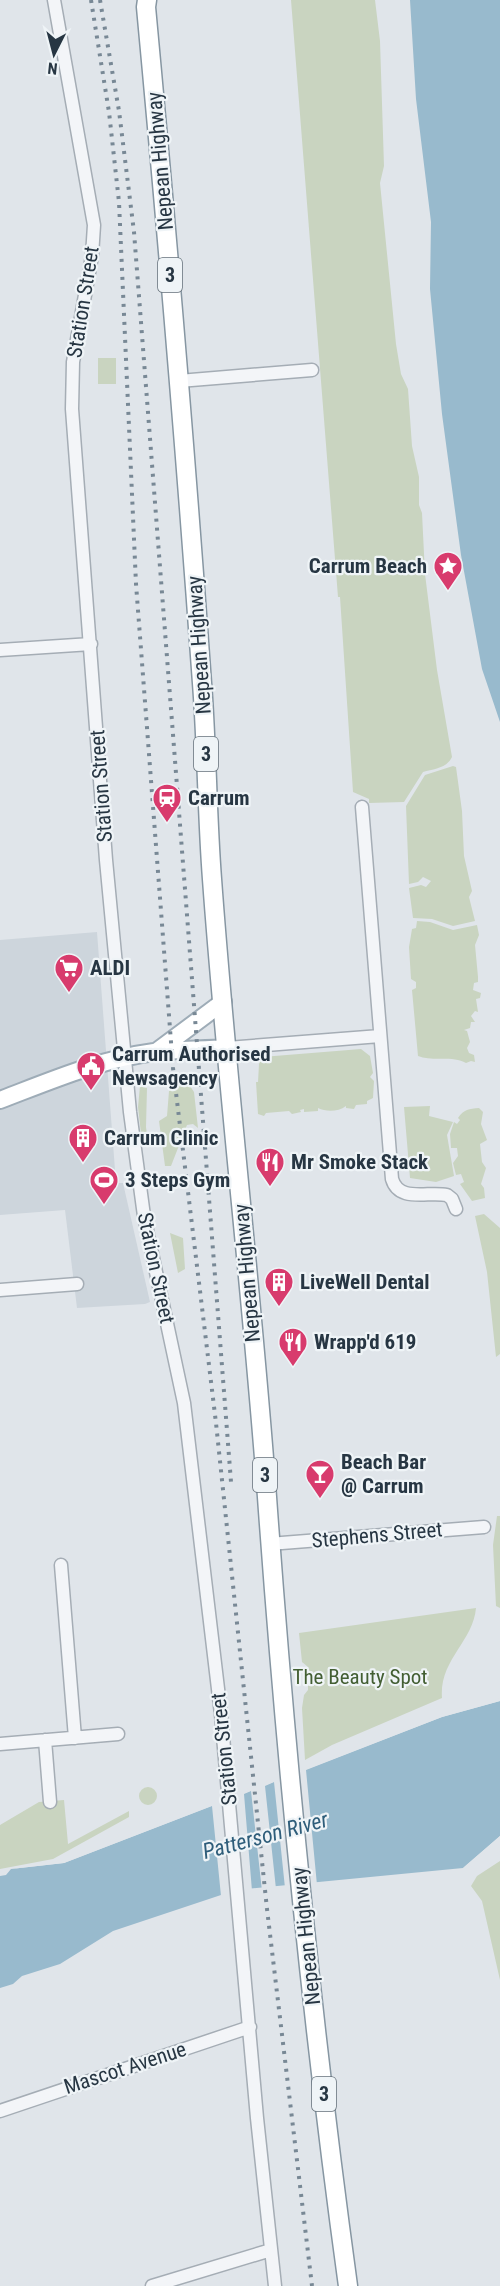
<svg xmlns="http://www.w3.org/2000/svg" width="500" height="2286" font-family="'Roboto Condensed',sans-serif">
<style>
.built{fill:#cdd5dc}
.green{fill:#c9d4c0}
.water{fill:#98bacd}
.pier{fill:#e0e5ea}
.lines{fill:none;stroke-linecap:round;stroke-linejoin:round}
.minor-casing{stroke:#a5adb5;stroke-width:15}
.major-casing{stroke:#9eacb7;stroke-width:20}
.highway-casing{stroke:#8696a2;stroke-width:21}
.minor{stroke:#f3f5f8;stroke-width:12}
.major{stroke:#fff;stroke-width:16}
.highway{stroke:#fff;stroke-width:18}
.rail{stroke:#788895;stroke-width:4;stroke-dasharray:3 6;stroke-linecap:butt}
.labels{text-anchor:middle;stroke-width:4.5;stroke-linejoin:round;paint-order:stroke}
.shield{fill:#eff4f7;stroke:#636f79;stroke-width:1.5}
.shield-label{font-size:20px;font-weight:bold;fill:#273643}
.street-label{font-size:21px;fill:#273643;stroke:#eff4f7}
.poi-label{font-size:21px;font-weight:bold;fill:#273643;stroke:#eff4f7;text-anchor:start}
.park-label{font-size:21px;fill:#435f33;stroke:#eff4f7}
.water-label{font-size:22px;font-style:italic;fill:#2e5d7a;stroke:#eff4f7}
</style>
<rect width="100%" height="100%" fill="#e0e5ea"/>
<path class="built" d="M97 932 116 1183H123L150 1302 145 1304 77 1308 65 1210 0 1215V940Z"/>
<path class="green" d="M291 0H375L380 41 384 166 380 183 396 344 401 374 408 389 412 446 419 477V505L422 513 425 574 437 670 452 757C447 768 434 769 423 772L404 802 369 803V799L353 792 340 597H338Z
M98 358H116V384H98Z
M453 766 456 767 462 811 464 856 472 891 469 897 475 921 453 926 432 919 413 918 409 888 421 885 426 887 431 881 423 877 418 882 409 884 406 806 425 775Z
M417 921 430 922 453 930 477 925 479 935 475 945 478 977V982L474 983 473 990 481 993 480 998 476 999 478 1012 475 1011 471 1016 475 1022H471L470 1028 464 1030 467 1031 470 1042 467 1048 469 1053 474 1055 475 1062 471 1061 466 1063C453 1055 432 1062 418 1056L412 990 416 988V982L411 979 409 947 412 929 416 928Z
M361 1049 370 1056 373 1073 370 1077 374 1081 373 1098 367 1101V1104L356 1105 354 1109 346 1108V1106C338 1112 326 1112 318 1108V1111L304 1112V1109L300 1110 301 1112 292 1114 289 1111 266 1113 264 1116 258 1114 256 1082H258L259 1064 262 1057Z
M182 1079H190L188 1083 194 1092 198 1128 193 1124 187 1125 171 1166H165L159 1121 167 1116 169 1091Z
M140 1086 147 1088 146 1127 148 1142H142L138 1107Z
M430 1106 429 1116 453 1122 447 1135 454 1176 436 1182 410 1178 404 1107Z
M479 1108 483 1112 481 1124 487 1140 480 1144 482 1162 486 1168 481 1184 484 1188 485 1198 472 1201 460 1184 464 1182 461 1174 456 1175 453 1163 458 1156 457 1148H451L450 1134 454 1122 457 1124 460 1120 458 1118C464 1109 469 1109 479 1108Z
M484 1214 500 1228V1354L496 1357 487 1272 475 1216Z
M170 1233 183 1238 185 1269 178 1273Z
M497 1516H500V1608L496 1606 493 1545Z
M476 1608C473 1642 439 1660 442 1698L332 1745 305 1760 302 1708 304 1695 308 1690V1667L302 1662 299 1633Z
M139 1796a9 9 0 1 1 18 0a9 9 0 1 1-18 0Z
M64 1800 68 1844 129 1811V1817L53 1859 0 1869V1825L39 1802Z
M500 1861V1980L482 1901 471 1886 477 1876Z"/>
<path class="water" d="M410 0H500V722L482 669 461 555 442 414 430 289 431 222 416 99Z
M500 1701V1836L463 1868 236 1890 113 1931 60 1964 22 1976 13 1984 0 1988V1876L6 1875 11 1869 64 1863 442 1717Z"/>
<path class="pier" d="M500 1698V1701L442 1717 306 1770 317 1885 285 1888 274 1782 265 1786 276 1889 262 1891 251 1791 244 1794 252 1891 236 1893 220 1898 221 1896 212 1806 64 1863 11 1869 63 1860 441 1714Z
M500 1836V1840L468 1867 463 1868Z"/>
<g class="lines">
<g class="minor-casing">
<path id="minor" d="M54 0 94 225 92 256 73 362 72 409 106 860 130 1112 144 1216 184 1403 221 1714 257 2118 275 2286
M179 381 312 370
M0 650 91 644
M362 807 392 1179C399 1203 428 1191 447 1195L452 1199 456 1209
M227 1048 380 1036
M0 1290 77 1284
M269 1544 484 1527
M61 1565 75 1738
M45 1740 50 1802
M0 1744 118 1734
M0 2111 250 2027
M152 2286 271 2250"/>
</g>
<g class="major-casing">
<path id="major" d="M156 1052 223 1002
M0 1100C50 1081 101 1059 154 1052 178 1049 203 1050 227 1048"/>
</g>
<g class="highway-casing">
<path id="highway" d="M147 0 146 7C167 232 186 458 202 683 207 748 207 814 212 879 227 1085 252 1291 267 1497 286 1761 312 2024 348 2286"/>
</g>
<use href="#minor" class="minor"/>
<use href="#major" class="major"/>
<use href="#highway" class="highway"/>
<path class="rail" d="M91 0 109 112 119 202 136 584 173 1068 216 1423 267 1909 312 2286
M100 0 119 111 134 232 231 1482"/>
</g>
<defs>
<g id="sight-pin" transform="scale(1.5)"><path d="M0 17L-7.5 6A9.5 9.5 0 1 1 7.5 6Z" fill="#d83b6d" stroke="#eff4f7"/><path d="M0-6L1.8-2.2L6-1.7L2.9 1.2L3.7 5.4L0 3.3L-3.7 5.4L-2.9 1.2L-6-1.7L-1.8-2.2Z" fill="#fff"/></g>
<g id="station-pin" transform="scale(1.5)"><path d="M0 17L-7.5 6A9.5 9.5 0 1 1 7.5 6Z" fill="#d83b6d" stroke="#eff4f7"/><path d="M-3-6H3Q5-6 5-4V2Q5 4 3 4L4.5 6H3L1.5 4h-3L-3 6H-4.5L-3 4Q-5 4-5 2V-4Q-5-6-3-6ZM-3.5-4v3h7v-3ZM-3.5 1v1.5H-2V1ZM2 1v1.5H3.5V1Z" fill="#fff"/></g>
<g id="supermarket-pin" transform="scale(1.5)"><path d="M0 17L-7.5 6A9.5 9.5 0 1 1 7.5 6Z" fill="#d83b6d" stroke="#eff4f7"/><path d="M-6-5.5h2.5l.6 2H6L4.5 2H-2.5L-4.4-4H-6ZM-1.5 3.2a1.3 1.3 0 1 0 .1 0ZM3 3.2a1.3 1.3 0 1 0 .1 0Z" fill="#fff"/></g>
<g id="civic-pin" transform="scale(1.5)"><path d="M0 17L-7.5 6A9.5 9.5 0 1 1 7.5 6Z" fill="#d83b6d" stroke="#eff4f7"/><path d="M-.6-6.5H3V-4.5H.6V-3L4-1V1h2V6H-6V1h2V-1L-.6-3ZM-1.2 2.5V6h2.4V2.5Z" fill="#fff"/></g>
<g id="building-pin" transform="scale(1.5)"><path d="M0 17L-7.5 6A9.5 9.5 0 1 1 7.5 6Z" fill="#d83b6d" stroke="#eff4f7"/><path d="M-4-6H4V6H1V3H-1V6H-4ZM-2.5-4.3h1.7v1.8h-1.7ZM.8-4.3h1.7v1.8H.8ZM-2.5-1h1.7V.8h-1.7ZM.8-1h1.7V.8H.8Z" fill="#fff"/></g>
<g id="restaurant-pin" transform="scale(1.5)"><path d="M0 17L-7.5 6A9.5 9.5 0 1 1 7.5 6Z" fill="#d83b6d" stroke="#eff4f7"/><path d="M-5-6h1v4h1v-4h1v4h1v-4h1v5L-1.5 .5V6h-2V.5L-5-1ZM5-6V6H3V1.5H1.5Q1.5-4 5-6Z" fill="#fff"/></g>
<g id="stadium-pin" transform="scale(1.5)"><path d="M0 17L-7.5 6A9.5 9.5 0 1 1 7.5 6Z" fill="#d83b6d" stroke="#eff4f7"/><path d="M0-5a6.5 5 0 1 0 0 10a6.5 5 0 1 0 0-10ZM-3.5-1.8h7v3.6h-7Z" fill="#fff"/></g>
<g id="bar-pin" transform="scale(1.5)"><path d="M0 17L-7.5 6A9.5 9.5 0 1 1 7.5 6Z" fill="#d83b6d" stroke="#eff4f7"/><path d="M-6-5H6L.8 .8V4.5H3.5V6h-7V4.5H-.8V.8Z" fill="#fff"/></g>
</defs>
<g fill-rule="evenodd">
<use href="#sight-pin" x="448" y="566"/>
<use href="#station-pin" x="167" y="798"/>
<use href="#supermarket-pin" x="69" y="968"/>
<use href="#civic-pin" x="91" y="1066"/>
<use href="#building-pin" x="83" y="1138"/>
<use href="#restaurant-pin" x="270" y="1162"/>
<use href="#stadium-pin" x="104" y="1180"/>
<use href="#building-pin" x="279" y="1282"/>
<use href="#restaurant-pin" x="293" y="1342"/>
<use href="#bar-pin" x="320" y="1474"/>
</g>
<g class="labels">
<g class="shield">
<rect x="158" y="258" width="24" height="34" rx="4.5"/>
<rect x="194" y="737" width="24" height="34" rx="4.5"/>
<rect x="253" y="1458" width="24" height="34" rx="4.5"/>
<rect x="312" y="2077" width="24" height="34" rx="4.5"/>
</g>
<g class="shield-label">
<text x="170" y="282">3</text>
<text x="206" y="761">3</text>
<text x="265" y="1482">3</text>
<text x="324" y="2101">3</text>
</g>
<g class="street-label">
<text transform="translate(160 161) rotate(-95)" y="7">Nepean Highway</text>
<text transform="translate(83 302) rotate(-81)" y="7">Station Street</text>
<text transform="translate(199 645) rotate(-94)" y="7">Nepean Highway</text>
<text transform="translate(101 786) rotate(-94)" y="7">Station Street</text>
<text transform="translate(156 1268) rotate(78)" y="7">Station Street</text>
<text transform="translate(247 1273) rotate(-95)" y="7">Nepean Highway</text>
<text transform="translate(377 1535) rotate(-5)" y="7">Stephens Street</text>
<text transform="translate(224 1749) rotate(-96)" y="7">Station Street</text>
<text transform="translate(306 1936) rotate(-96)" y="7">Nepean Highway</text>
<text transform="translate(125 2068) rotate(-18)" y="7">Mascot Avenue</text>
</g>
<g class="poi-label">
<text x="427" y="573" text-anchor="end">Carrum Beach</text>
<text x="188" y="805">Carrum</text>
<text x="90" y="975">ALDI</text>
<text x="112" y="1061">Carrum Authorised<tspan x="112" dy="24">Newsagency</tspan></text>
<text x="104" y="1145">Carrum Clinic</text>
<text x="291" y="1169">Mr Smoke Stack</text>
<text x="125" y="1187">3 Steps Gym</text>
<text x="300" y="1289">LiveWell Dental</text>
<text x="314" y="1349">Wrapp'd 619</text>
<text x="341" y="1469">Beach Bar<tspan x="341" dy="24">@ Carrum</tspan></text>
</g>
<g class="park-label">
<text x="360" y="1684">The Beauty Spot</text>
</g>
<g class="water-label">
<text transform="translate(265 1835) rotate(-15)" y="8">Patterson River</text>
</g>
</g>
<g transform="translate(54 54) rotate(186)" stroke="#eff4f7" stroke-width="4.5" paint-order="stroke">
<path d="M0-4.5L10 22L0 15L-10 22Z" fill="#273643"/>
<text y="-9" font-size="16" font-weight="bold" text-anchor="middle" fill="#273643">N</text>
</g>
</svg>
